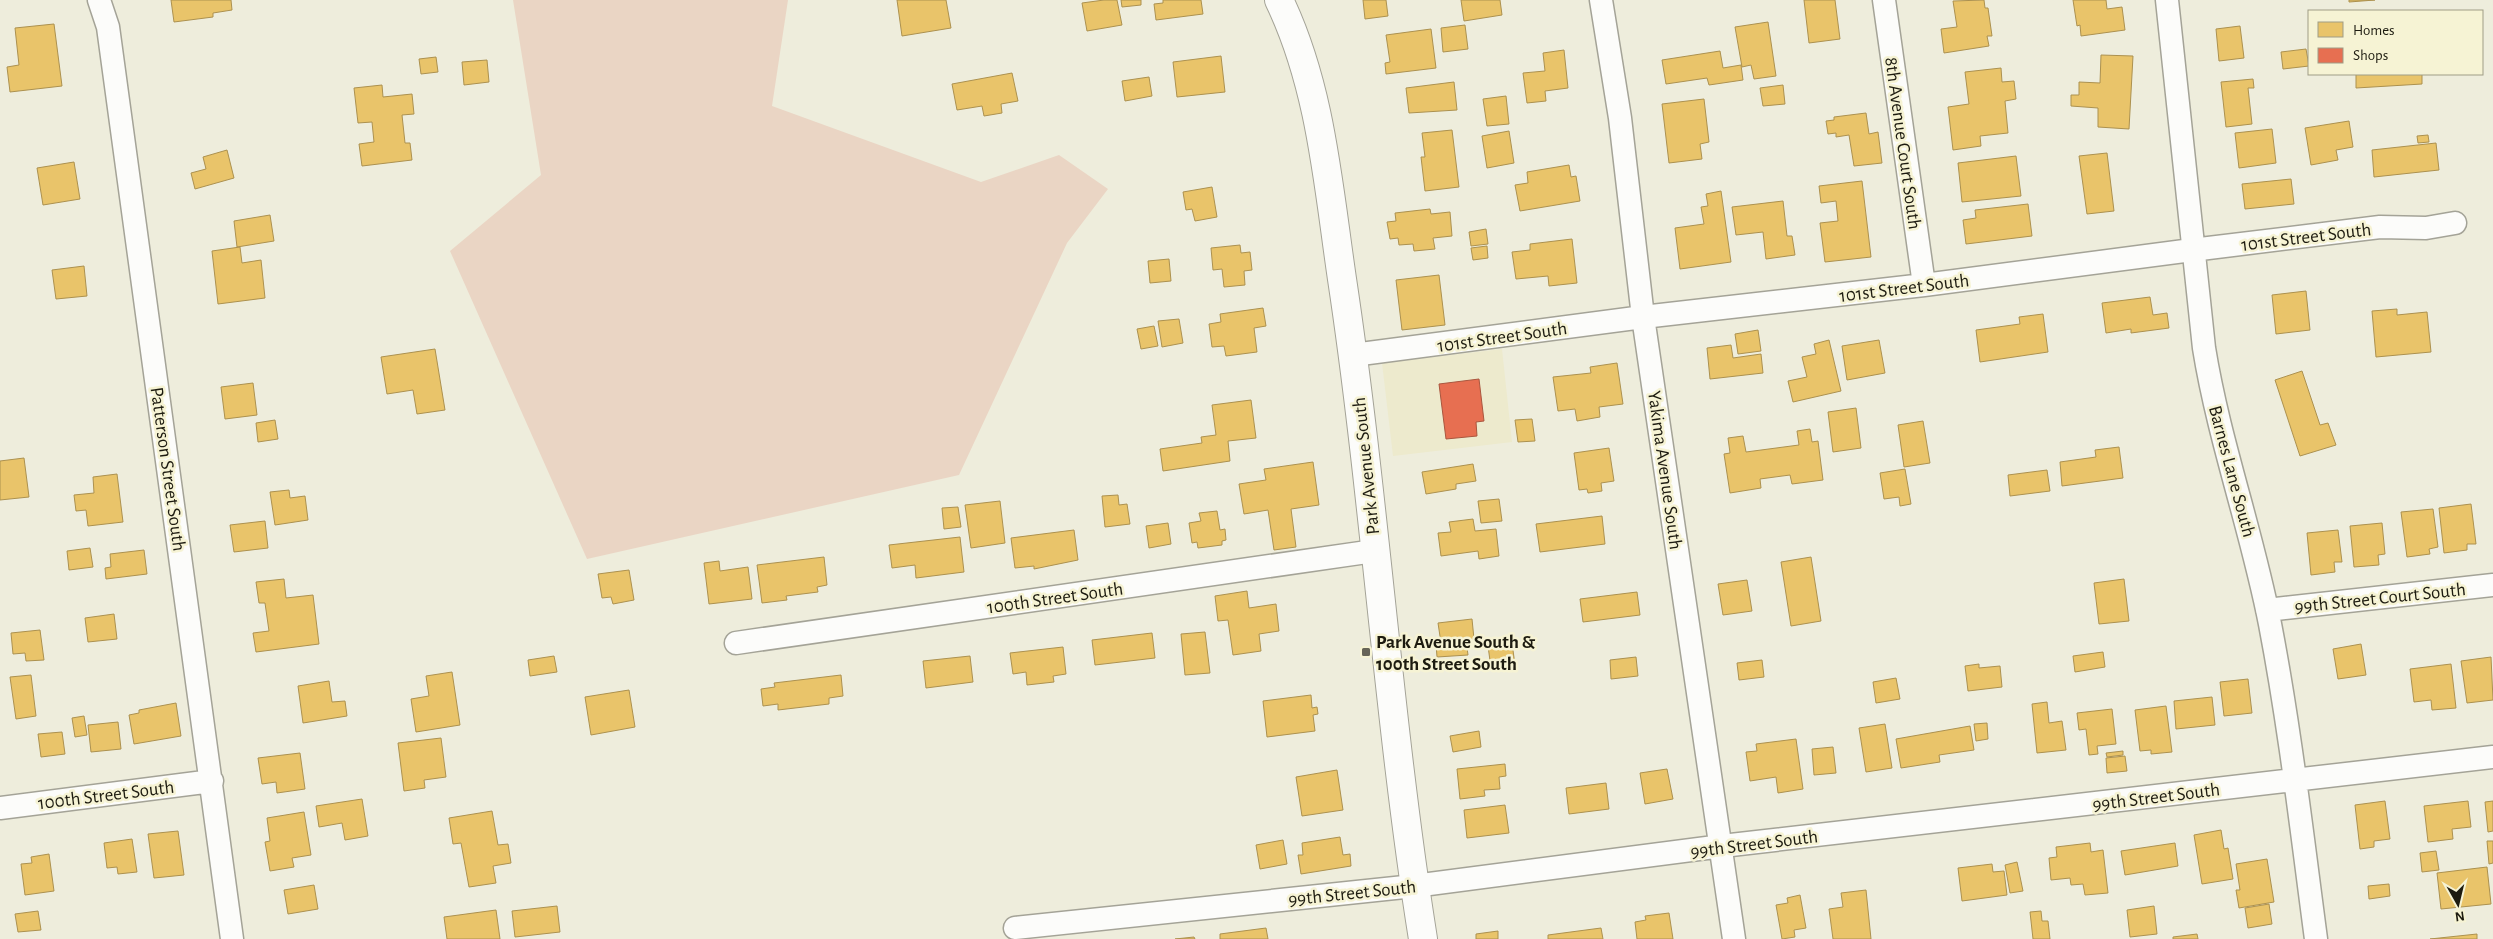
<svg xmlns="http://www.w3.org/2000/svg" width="2493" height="939" font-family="'Alegreya Sans',sans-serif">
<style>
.built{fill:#edeacd}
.green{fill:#ead5c4}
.homes{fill:#e9c46a;stroke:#ac914f}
.shops{fill:#e76f51;stroke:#aa563e}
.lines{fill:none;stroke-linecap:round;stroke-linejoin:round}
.street-casing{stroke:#a4a397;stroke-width:25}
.secondary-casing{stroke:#a4a397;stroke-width:30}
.street{stroke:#fcfcfa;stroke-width:22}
.secondary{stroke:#fcfcfa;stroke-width:28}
.poi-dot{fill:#666457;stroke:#f6f3d4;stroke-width:2}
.labels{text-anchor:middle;stroke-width:5;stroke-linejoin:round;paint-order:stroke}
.street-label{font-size:19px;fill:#1d1b10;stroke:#f6f3d4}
.poi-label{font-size:19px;font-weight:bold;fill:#1d1b10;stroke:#f6f3d4;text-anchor:start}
</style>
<rect width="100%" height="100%" fill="#eeeddc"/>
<path class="built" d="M1502 349 1512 442 1393 456 1382 363Z"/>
<path class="green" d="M513 0H788L772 106 981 182 1059 155 1108 189 1067 243 959 475 587 559 450 251 541 175Z"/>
<path class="homes" d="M171 0H231L232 10 213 13V17L174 22Z
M897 0H946L951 28 902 36Z
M1104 0H1117L1122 25 1087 31 1082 3Z
M1121 0H1141V5L1122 7Z
M1163 0H1201L1203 14 1156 20 1154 4 1163 3Z
M1363 0H1386L1388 16 1365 19Z
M1461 0H1500L1502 15 1464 21Z
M1804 0H1835L1840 39 1809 43Z
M1984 0 1985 8H1988L1992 36H1987L1989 46 1944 53 1941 29 1957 27 1953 1Z
M2073 0H2106L2107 9 2122 7 2125 30 2081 36 2080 25 2077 26Z
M2349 0H2375L2349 2Z
M1768 22 1776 76 1754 79 1751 65 1742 67 1735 27Z
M54 24 62 86 10 92 7 67 19 65 15 28Z
M1465 25 1468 49 1443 52 1441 28Z
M2240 26 2244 58 2219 61 2216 29Z
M1431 29 1436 68 1386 74 1385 63 1390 62 1386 35Z
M2306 49 2309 66 2283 69 2281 52Z
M1564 50 1568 88 1545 91 1546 101 1527 103 1523 73 1545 71 1543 53Z
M1720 51 1723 68 1741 65 1743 80 1709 85 1707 78 1666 84 1662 60Z
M2101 55 2133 56 2129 129 2098 127V108L2071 106V95H2079V82L2100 83Z
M1221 56 1225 92 1177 97 1173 62Z
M436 57 438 72 421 74 419 59Z
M487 60 489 82 464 85 462 62Z
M2001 68 2002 82 2014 81 2016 99 2005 101 2008 133 1980 136 1981 146 1953 150 1948 107 1969 104 1965 72Z
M1012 73 1018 101 1001 104 1002 113 984 116 982 106 957 110 952 84Z
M2356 74H2422V84L2356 88Z
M1149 77 1152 96 1125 101 1122 81Z
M2253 79 2254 88H2248L2252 124 2226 127 2221 82Z
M1454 82 1457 110 1409 113 1406 88Z
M382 85 383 97 412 94 414 114 402 115 405 143H410L412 160 362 166 359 144 374 142 372 122 358 123 354 88Z
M1783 85 1785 104 1763 106 1760 88Z
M1506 96 1509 124 1487 126 1483 99Z
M1704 99 1709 142 1700 144 1702 159 1669 163 1662 104Z
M1866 113 1869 134 1878 132 1882 163 1854 166 1849 135 1836 137V133L1828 134 1826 121 1834 120V117Z
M2349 121 2353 147 2336 150 2338 160 2311 165 2305 128Z
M2272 129 2276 163 2239 168 2235 133Z
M1452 130 1459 187 1425 191 1421 157H1425L1422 133Z
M1509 131 1514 163 1487 168 1482 136Z
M2428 135 2429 142 2418 143 2417 136Z
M2436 143 2439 170 2374 177 2372 150Z
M227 150 234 178 195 189 191 173 206 169 203 157Z
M2107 153 2114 211 2087 214 2079 156Z
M2016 156 2021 196 1962 202 1958 163Z
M74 162 80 199 43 205 37 168Z
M1569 165 1571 177 1576 176 1580 201 1520 211 1515 185 1528 183 1527 172Z
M2291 179 2294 204 2245 209 2242 184Z
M1862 181 1871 257 1825 262 1820 223 1838 221 1836 201 1821 203 1819 186Z
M1212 187 1217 217 1195 221 1192 209 1186 210 1183 192Z
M1721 191 1731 262 1680 269 1675 228 1704 224 1701 207 1708 206 1706 194Z
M1783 201 1787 236H1792L1795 255 1766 259 1763 232 1736 235 1732 207Z
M2028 204 2032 236 1966 244 1963 220 1976 218 1975 210Z
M1430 209 1431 214 1450 212 1452 236 1433 238 1435 249 1414 251 1413 244 1399 245 1398 238 1390 239 1387 222 1396 221 1395 213Z
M270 215 274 241 237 247 234 221Z
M1486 229 1488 244 1471 246 1469 232Z
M1572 239 1577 283 1549 286 1548 276 1516 279 1512 252 1530 250V244Z
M1240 245 1241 253 1250 252 1252 270 1244 271 1245 285 1224 287 1222 269 1213 270 1211 248Z
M1487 246 1488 258 1473 260 1471 248Z
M240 247 242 263 261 260 265 298 218 304 212 251Z
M1169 259 1171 281 1150 283 1148 261Z
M84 266 87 296 56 299 52 270Z
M1439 275 1445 325 1402 330 1396 280Z
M2306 291 2310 330 2276 334 2272 295Z
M2150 297 2153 315 2167 313 2169 328 2131 333V329L2106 333 2102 303Z
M1263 308 1266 326 1254 328 1257 352 1226 356 1224 346 1212 347 1209 324 1221 322 1220 314Z
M2397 309V315L2427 312 2431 352 2376 357 2372 311Z
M2043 314 2048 352 1980 362 1976 330 2020 324 2019 317Z
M1179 319 1183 343 1162 347 1158 321Z
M1154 326 1158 346 1141 349 1137 329Z
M1758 330 1761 351 1738 354 1735 334Z
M1829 340 1841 391 1793 402 1788 381 1807 377 1802 357 1816 354 1814 344Z
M1879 340 1885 373 1847 380 1842 346Z
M1731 345 1733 358 1761 354 1763 373 1710 379 1707 348Z
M435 349 445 410 417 414 413 390 387 394 381 357Z
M1617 363 1623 404 1599 407 1600 417 1577 421 1575 409 1558 411 1553 377 1591 373 1590 367Z
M2302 371 2320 425 2328 423 2336 445 2300 456 2275 380Z
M253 383 257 415 225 419 221 387Z
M1251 400 1256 438 1228 441 1230 461 1163 471 1160 449 1202 443 1201 437 1216 435 1212 405Z
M1856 408 1861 448 1833 452 1828 412Z
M1532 419 1535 441 1518 442 1515 420Z
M275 420 278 439 258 442 256 423Z
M1923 421 1930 463 1904 467 1898 425Z
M1810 429 1812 442 1818 441 1823 480 1792 484 1790 475 1760 479 1761 488 1730 493 1724 454 1730 453 1728 438 1743 436 1746 452 1799 445 1797 431Z
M2119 447 2123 478 2062 486 2060 462 2096 457 2095 450Z
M1609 448 1614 481 1601 483 1602 491 1588 493 1587 489 1579 490 1574 453Z
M24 458 29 497 0 500V461Z
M1313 462 1319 505 1291 509 1296 547 1274 550 1268 510 1244 514 1239 484 1266 480 1264 469Z
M1473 464 1476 481 1456 484V489L1426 494 1422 472Z
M1905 469 1911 504 1900 506 1899 497 1884 499 1880 473Z
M2047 470 2050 491 2010 496 2008 475Z
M117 474 123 522 88 526 86 510 76 511 74 495 94 493 93 477Z
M289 490 290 498 305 496 308 520 275 525 270 492Z
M1118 495 1119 505 1127 504 1130 524 1105 527 1102 496Z
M1499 499 1502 521 1481 523 1478 501Z
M1000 501 1005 543 971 548 965 505Z
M2471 504 2476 544H2467V550L2444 553 2439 508Z
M958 507 961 527 944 529 942 508Z
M2433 509 2438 547 2429 549 2430 554 2407 557 2401 512Z
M1217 511 1220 530 1225 529 1226 540 1222 541V545L1198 548 1197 542 1192 543 1189 523 1201 521 1199 513Z
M1602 516 1605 544 1540 552 1536 524Z
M1473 519 1475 531 1496 529 1499 556 1479 559 1478 551 1441 556 1438 533 1451 532 1449 522Z
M265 521 268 548 234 552 230 525Z
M1168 523 1171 544 1149 548 1146 526Z
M2382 523 2385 554 2378 555 2379 565 2354 567 2350 526Z
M1074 530 1078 560 1034 569V566L1015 568 1011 538Z
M2338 530 2342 562H2334L2335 572 2311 575 2307 533Z
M960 537 964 572 916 578 915 565 892 568 889 545Z
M90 548 93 567 69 570 67 551Z
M144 550 147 574 106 579 105 568 111 567 110 554Z
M824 557 827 585 817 587 818 592 786 596 787 600 762 603 757 565Z
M1811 557 1821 621 1791 626 1781 562Z
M719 561 720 571 748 567 752 599 709 604 704 563Z
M629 570 634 600 613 604 611 597 602 598 598 574Z
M284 579 286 598 313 595 319 644 256 652 253 633 269 631 265 603H259L256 582Z
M2124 579 2129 621 2099 624 2094 583Z
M1747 580 1752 611 1723 615 1718 584Z
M1247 591 1249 608 1276 604 1279 631 1259 634 1261 651 1233 655 1228 620 1218 621 1215 596Z
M1637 592 1640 615 1583 622 1580 599Z
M114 614 117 639 88 642 85 618Z
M1472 619 1474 639 1466 640 1468 655 1437 657 1436 644 1441 643 1438 623Z
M40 630 44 660 26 661 25 653 13 654 11 633Z
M1205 632 1210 673 1185 675 1181 634Z
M1152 633 1155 658 1095 665 1092 640Z
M1512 643 1515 665 1491 668 1488 646Z
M2361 644 2366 675 2338 679 2333 649Z
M1063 647 1066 674 1053 676 1054 682 1027 685 1026 672 1013 674 1010 653Z
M2103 652 2105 667 2075 672 2073 656Z
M554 656 557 672 530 676 528 660Z
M970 656 973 682 926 688 923 661Z
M1636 657 1638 676 1611 679 1610 660Z
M2491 657 2493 700 2467 703 2461 661Z
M1762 660 1764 677 1739 680 1737 663Z
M1979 664V668L2000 666 2002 687 1968 691 1965 666Z
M2451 664 2456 708 2432 710 2431 700 2414 702 2410 669Z
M452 672 460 725 416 732 411 699 429 696 426 676Z
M31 675 36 716 16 719 10 677Z
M841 675 843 696 829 698V704L778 710V704L763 706 761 689 775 687 774 683Z
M1896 678 1900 699 1876 703 1873 682Z
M2248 679 2252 713 2224 716 2220 682Z
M329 681 332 702 345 701 347 716 303 723 298 686Z
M629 690 635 727 591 735 585 697Z
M1311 695 1312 708 1317 707 1318 714 1313 715 1315 731 1267 737 1263 701Z
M2212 697 2215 725 2176 729 2174 701Z
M2047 702 2049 723 2062 721 2066 750 2037 753 2032 704Z
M176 703 181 736 134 744 129 715 139 713V710Z
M2166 706 2172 752 2151 754V750L2140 751 2135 710Z
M2112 709 2116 744 2097 746 2098 754 2089 755 2086 729 2079 730 2077 713Z
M84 716 87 735 75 737 72 718Z
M118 722 121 749 91 752 88 725Z
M1987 723 1988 739 1976 741 1974 724Z
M1885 724 1892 768 1866 772 1859 728Z
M1970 726 1974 750 1939 755 1940 762 1901 768 1896 739Z
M1479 731 1481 747 1453 752 1450 736Z
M62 732 65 754 41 757 38 734Z
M441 738 446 777 424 780 425 788 404 791 398 743Z
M1796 739 1803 789 1778 793 1776 777 1750 781 1746 752 1757 751 1756 744Z
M1833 747 1836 773 1814 775 1812 749Z
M2123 751V755L2107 757 2106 753Z
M300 753 305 789 277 793 276 782 262 784 258 758Z
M2125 756 2127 771 2107 773 2106 758Z
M1505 764 1506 776 1499 777 1500 789 1484 790 1485 796 1460 799 1457 769Z
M1667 769 1673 799 1645 804 1640 773Z
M1337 770 1343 810 1302 816 1296 777Z
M1606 783 1609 809 1569 814 1566 788Z
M362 799 368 836 345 840 342 823 319 827 316 806Z
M2385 801 2390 839 2374 841V847L2360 849 2355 805Z
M2468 801 2471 827 2452 829 2453 839 2428 842 2424 806Z
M2493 801V831L2488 832 2485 802Z
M1505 805 1509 833 1467 838 1464 810Z
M492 811 498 845 508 844 511 863 493 866 496 883 469 887 461 843 453 844 449 818Z
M304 812 311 855 292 858 294 867 270 871 265 842 270 841 267 818Z
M2221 830 2224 849 2228 848 2233 879 2202 884 2194 835Z
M178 831 184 875 154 878 148 834Z
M1340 837 1343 855 1350 854 1351 866 1301 874 1298 855H1303L1302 843Z
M132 839 137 872 118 874 117 867 107 868 104 843Z
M1283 840 1287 864 1260 869 1256 845Z
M2487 841H2493V863L2489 864Z
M2090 843 2091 852 2103 850 2108 893 2085 895 2083 884 2071 885 2070 878 2051 880 2049 858 2057 857 2056 847Z
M2175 843 2178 866 2125 875 2121 851Z
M2436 851 2439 870 2422 872 2420 853Z
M49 854 54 891 25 895 21 864 32 863 31 857Z
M2267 859 2274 902 2239 908 2236 890H2240L2236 864Z
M2017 862 2023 891 2010 893 2005 865Z
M1992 864 1993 872 2004 871 2007 895 1962 901 1958 868Z
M2487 867 2491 904 2441 909 2437 873Z
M2389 884 2390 896 2369 899 2368 886Z
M314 885 318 909 288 914 284 890Z
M1866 890 1871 939H1833L1829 909 1843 907 1841 893Z
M1800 895 1806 928 1794 930 1795 937 1782 939 1776 905 1788 903 1787 898Z
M2269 904 2272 924 2248 928 2245 908Z
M557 906 560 932 515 937 512 911Z
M2154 906 2157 934 2130 937 2127 910Z
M496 910 500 939H447L444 917Z
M38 911 41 930 18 932 15 914Z
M2041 911 2042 921H2048L2050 939H2033L2030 912Z
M1669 913 1673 939H1637L1635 922 1646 920 1645 916Z
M1266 928 1268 939H1220V934Z
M1601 928 1603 939H1548V935Z
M1498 931V939H1476V934Z
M2197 934 2198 939H2173V937Z
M2477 934V939H2430Z
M1194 937 1195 939H1175Z"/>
<path class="shops" d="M1479 379 1484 421 1476 422 1477 436 1446 439 1439 384Z"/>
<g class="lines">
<g class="street-casing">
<path id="street" d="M99 0 108 27 232 939
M1601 0 1620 118 1643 317 1734 939
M1884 0 1924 285
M2167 0 2204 348C2219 441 2252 531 2270 624 2290 728 2302 834 2316 939
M1353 355 1643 317 1924 285 2192 250 2380 227 2426 228 2455 223
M2267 610 2493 585
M736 643 1374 551
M0 808 212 781
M1015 928 1414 886 1722 846 2493 757"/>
</g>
<g class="secondary-casing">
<path id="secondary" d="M1279 0C1321 87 1328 184 1342 279 1375 498 1388 720 1423 939"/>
</g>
<use href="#street" class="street"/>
<use href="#secondary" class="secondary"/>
</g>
<rect class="poi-dot" x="1361" y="647" width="10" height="10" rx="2.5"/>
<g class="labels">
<g class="street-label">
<text transform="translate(1904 143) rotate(82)" y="7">8th Avenue Court South</text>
<text transform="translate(2306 236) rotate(-7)" y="7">101st Street South</text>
<text transform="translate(1904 287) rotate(-7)" y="7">101st Street South</text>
<text transform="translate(1502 336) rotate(-8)" y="7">101st Street South</text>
<text transform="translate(1365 466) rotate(-96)" y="7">Park Avenue South</text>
<text transform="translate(169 469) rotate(82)" y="7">Patterson Street South</text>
<text transform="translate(1666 470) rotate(82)" y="7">Yakima Avenue South</text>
<text transform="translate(2233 471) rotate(75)" y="7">Barnes Lane South</text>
<text transform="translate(1055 597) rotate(-8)" y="7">100th Street South</text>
<text transform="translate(2380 597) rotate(-6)" y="7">99th Street Court South</text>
<text transform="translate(106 794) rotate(-7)" y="7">100th Street South</text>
<text transform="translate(2156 796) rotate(-7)" y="7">99th Street South</text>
<text transform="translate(1754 843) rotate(-7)" y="7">99th Street South</text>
<text transform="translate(1352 892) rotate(-6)" y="7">99th Street South</text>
</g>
<g class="poi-label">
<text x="1376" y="648">Park Avenue South &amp;<tspan x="1376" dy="22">100th Street South</tspan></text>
</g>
</g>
<rect x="2308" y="10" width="175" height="65" fill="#f6f3d4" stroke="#9f9d86"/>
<rect x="2318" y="22" width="25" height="15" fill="#e9c46a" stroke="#9f9d86"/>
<text x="2353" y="35" font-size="15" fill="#1d1b10">Homes</text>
<rect x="2318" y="48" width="25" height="15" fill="#e76f51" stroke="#9f9d86"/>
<text x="2353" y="60" font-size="15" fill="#1d1b10">Shops</text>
<g transform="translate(2458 904) rotate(172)" stroke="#f6f3d4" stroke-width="4" paint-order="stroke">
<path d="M0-4L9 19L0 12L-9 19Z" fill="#1d1b10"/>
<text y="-8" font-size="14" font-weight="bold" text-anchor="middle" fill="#1d1b10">N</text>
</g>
</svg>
